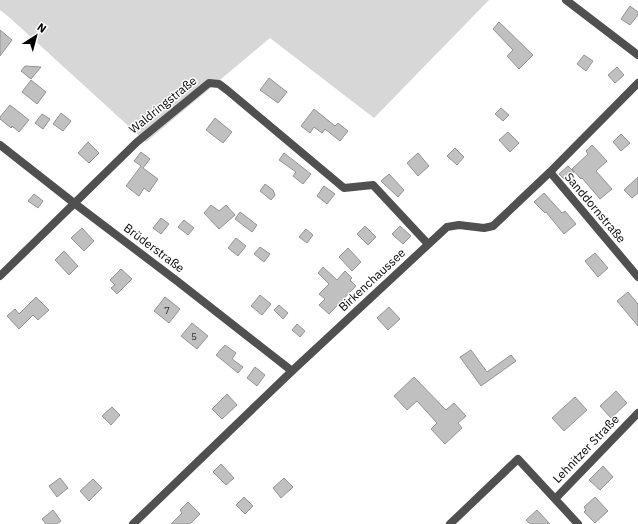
<svg xmlns="http://www.w3.org/2000/svg" width="638" height="524" font-family="'IBM Plex Sans',sans-serif">
<style>
.green{fill:#d7d7d7}
.building{fill:#c0c0c0;stroke:#949494}
.lines{fill:none;stroke-linecap:round;stroke-linejoin:round}
.street{stroke:#505050;stroke-width:8}
.labels{text-anchor:middle;stroke-width:3;stroke-linejoin:round;paint-order:stroke}
.number-label{font-size:10px;fill:#303030}
.street-label{font-size:12px;fill:#000;stroke:#fff}
</style>
<rect width="100%" height="100%" fill="#fff"/>
<path class="green" d="M0 0H489L374 118 270 38 146 142 10 18 0 10Z"/>
<path class="building" d="M630 6 638 12V15L630 25 621 19Z
M499 22 533 55 519 69 507 56 513 50 493 29Z
M0 30 12 40 0 56Z
M584 55 593 61 586 71 577 64Z
M25 66 41 67 31 79 21 71Z
M617 67 624 75 615 83 608 75Z
M269 78 287 92 278 103 260 90Z
M31 80 46 92 37 104 22 92Z
M10 105 29 120 19 132 12 126 11 128 0 119V117Z
M501 108 509 115 503 121 495 114Z
M314 109 335 126 338 123 348 131 340 141 325 129 322 133 314 127 310 133 301 126Z
M61 113 71 121 63 131 53 124Z
M42 114 50 119 43 129 35 123Z
M215 118 232 132 223 143 206 130Z
M508 132 519 143 510 152 499 140Z
M621 134 630 143 621 151 613 142Z
M88 142 99 153 89 163 78 153Z
M592 145 607 161 596 171 612 189 600 199 582 178 581 179 572 169 588 154 586 151Z
M455 148 464 157 457 165 447 156Z
M141 152 150 159 143 168 158 179 149 192 144 188 139 196 126 186 141 166 134 161Z
M284 153 311 174 303 184 293 176 296 172 279 160Z
M418 153 429 166 418 176 407 163Z
M568 166 574 172 565 180 559 174Z
M389 174 404 190 398 197 381 181Z
M638 177V193L632 198 624 190Z
M265 184 273 190 275 195 271 200 260 191Z
M324 186 335 194 327 204 317 196Z
M544 193 562 213 565 211 576 224 564 234 546 212 545 213 534 202Z
M34 194 43 201 38 208 28 201Z
M211 205 219 211 226 205 235 215 219 229 204 213Z
M240 212 257 225 252 232 235 219Z
M161 218 169 224 161 234 153 228Z
M184 220 194 228 188 235 178 227Z
M365 226 376 237 368 245 357 234Z
M400 226 411 236 403 244 392 234Z
M82 228 94 241 84 251 71 238Z
M306 229 313 235 307 243 299 237Z
M236 238 246 246 238 256 228 248Z
M260 247 270 254 264 262 254 254Z
M348 248 361 262 352 271 339 257Z
M64 251 78 266 69 275 55 260Z
M595 253 608 268 598 277 585 261Z
M323 267 337 280 345 271 352 278 350 280 356 286 329 314 319 305 325 299 319 294 329 284 318 273Z
M121 269 132 279 117 294 111 288 115 285 110 280Z
M628 292 638 304V326L617 301Z
M260 295 271 304 262 315 251 306Z
M36 297 49 310 38 320 33 315 19 329 7 316 15 309 19 314Z
M165 297 180 309 169 323 154 311Z
M279 305 288 313 283 319 274 310Z
M389 307 400 319 388 330 377 318Z
M192 323 208 336 197 349 181 336Z
M297 324 305 331 300 337 292 330Z
M225 345 236 353 232 359 243 367 238 373 216 355Z
M471 350 487 372 511 355 516 361 481 386 460 357Z
M255 367 265 375 257 386 247 378Z
M414 377 446 410 454 403 466 416 458 423 462 428 445 444 431 429 437 423 417 401 407 410 394 396Z
M616 391 627 403 611 418 600 406Z
M227 394 237 405 222 419 212 409Z
M575 397 587 410 564 431 552 418Z
M112 407 120 415 111 425 102 416Z
M221 464 234 478 226 485 213 472Z
M603 466 613 477 600 490 589 480Z
M60 478 68 488 57 497 49 486Z
M284 478 293 487 281 498 273 488Z
M93 479 102 488 89 501 80 491Z
M244 497 253 506 245 514 236 505Z
M595 497 608 511 595 523 584 512 586 510 584 507Z
M188 502 200 514 190 524H171L182 513 180 510Z
M53 510 61 521 57 524H46L42 519Z
M537 510 550 524H530L526 520Z"/>
<g class="lines">
<path class="street" d="M566 0 638 55
M0 145 74 203 177 281 292 371
M550 172 638 277
M0 276 137 142 209 83 219 84 227 90 344 188 373 185 428 244
M555 499 578 524
M133 524 292 371 447 227 459 225 484 228 493 226 550 172 638 83
M450 524 518 459 555 499 638 413"/>
</g>
<g class="labels">
<g class="number-label">
<text x="167" y="314">7</text>
<text x="194" y="340">5</text>
</g>
<g class="street-label">
<text transform="translate(163 105) rotate(-39)" y="4">Waldringstraße</text>
<text transform="translate(595 208) rotate(50)" y="4">Sanddornstraße</text>
<text transform="translate(154 248) rotate(37)" y="4">Brüderstraße</text>
<text transform="translate(372 280) rotate(-43)" y="4">Birkenchaussee</text>
<text transform="translate(586 449) rotate(-46)" y="4">Lehnitzer Straße</text>
</g>
</g>
<g transform="translate(36 36) rotate(36)" stroke="#ffffff" stroke-width="3" paint-order="stroke">
<path d="M0-3L7 15L0 10L-7 15Z" fill="#000000"/>
<text y="-6" font-size="11" font-weight="bold" text-anchor="middle" fill="#000000">N</text>
</g>
</svg>
